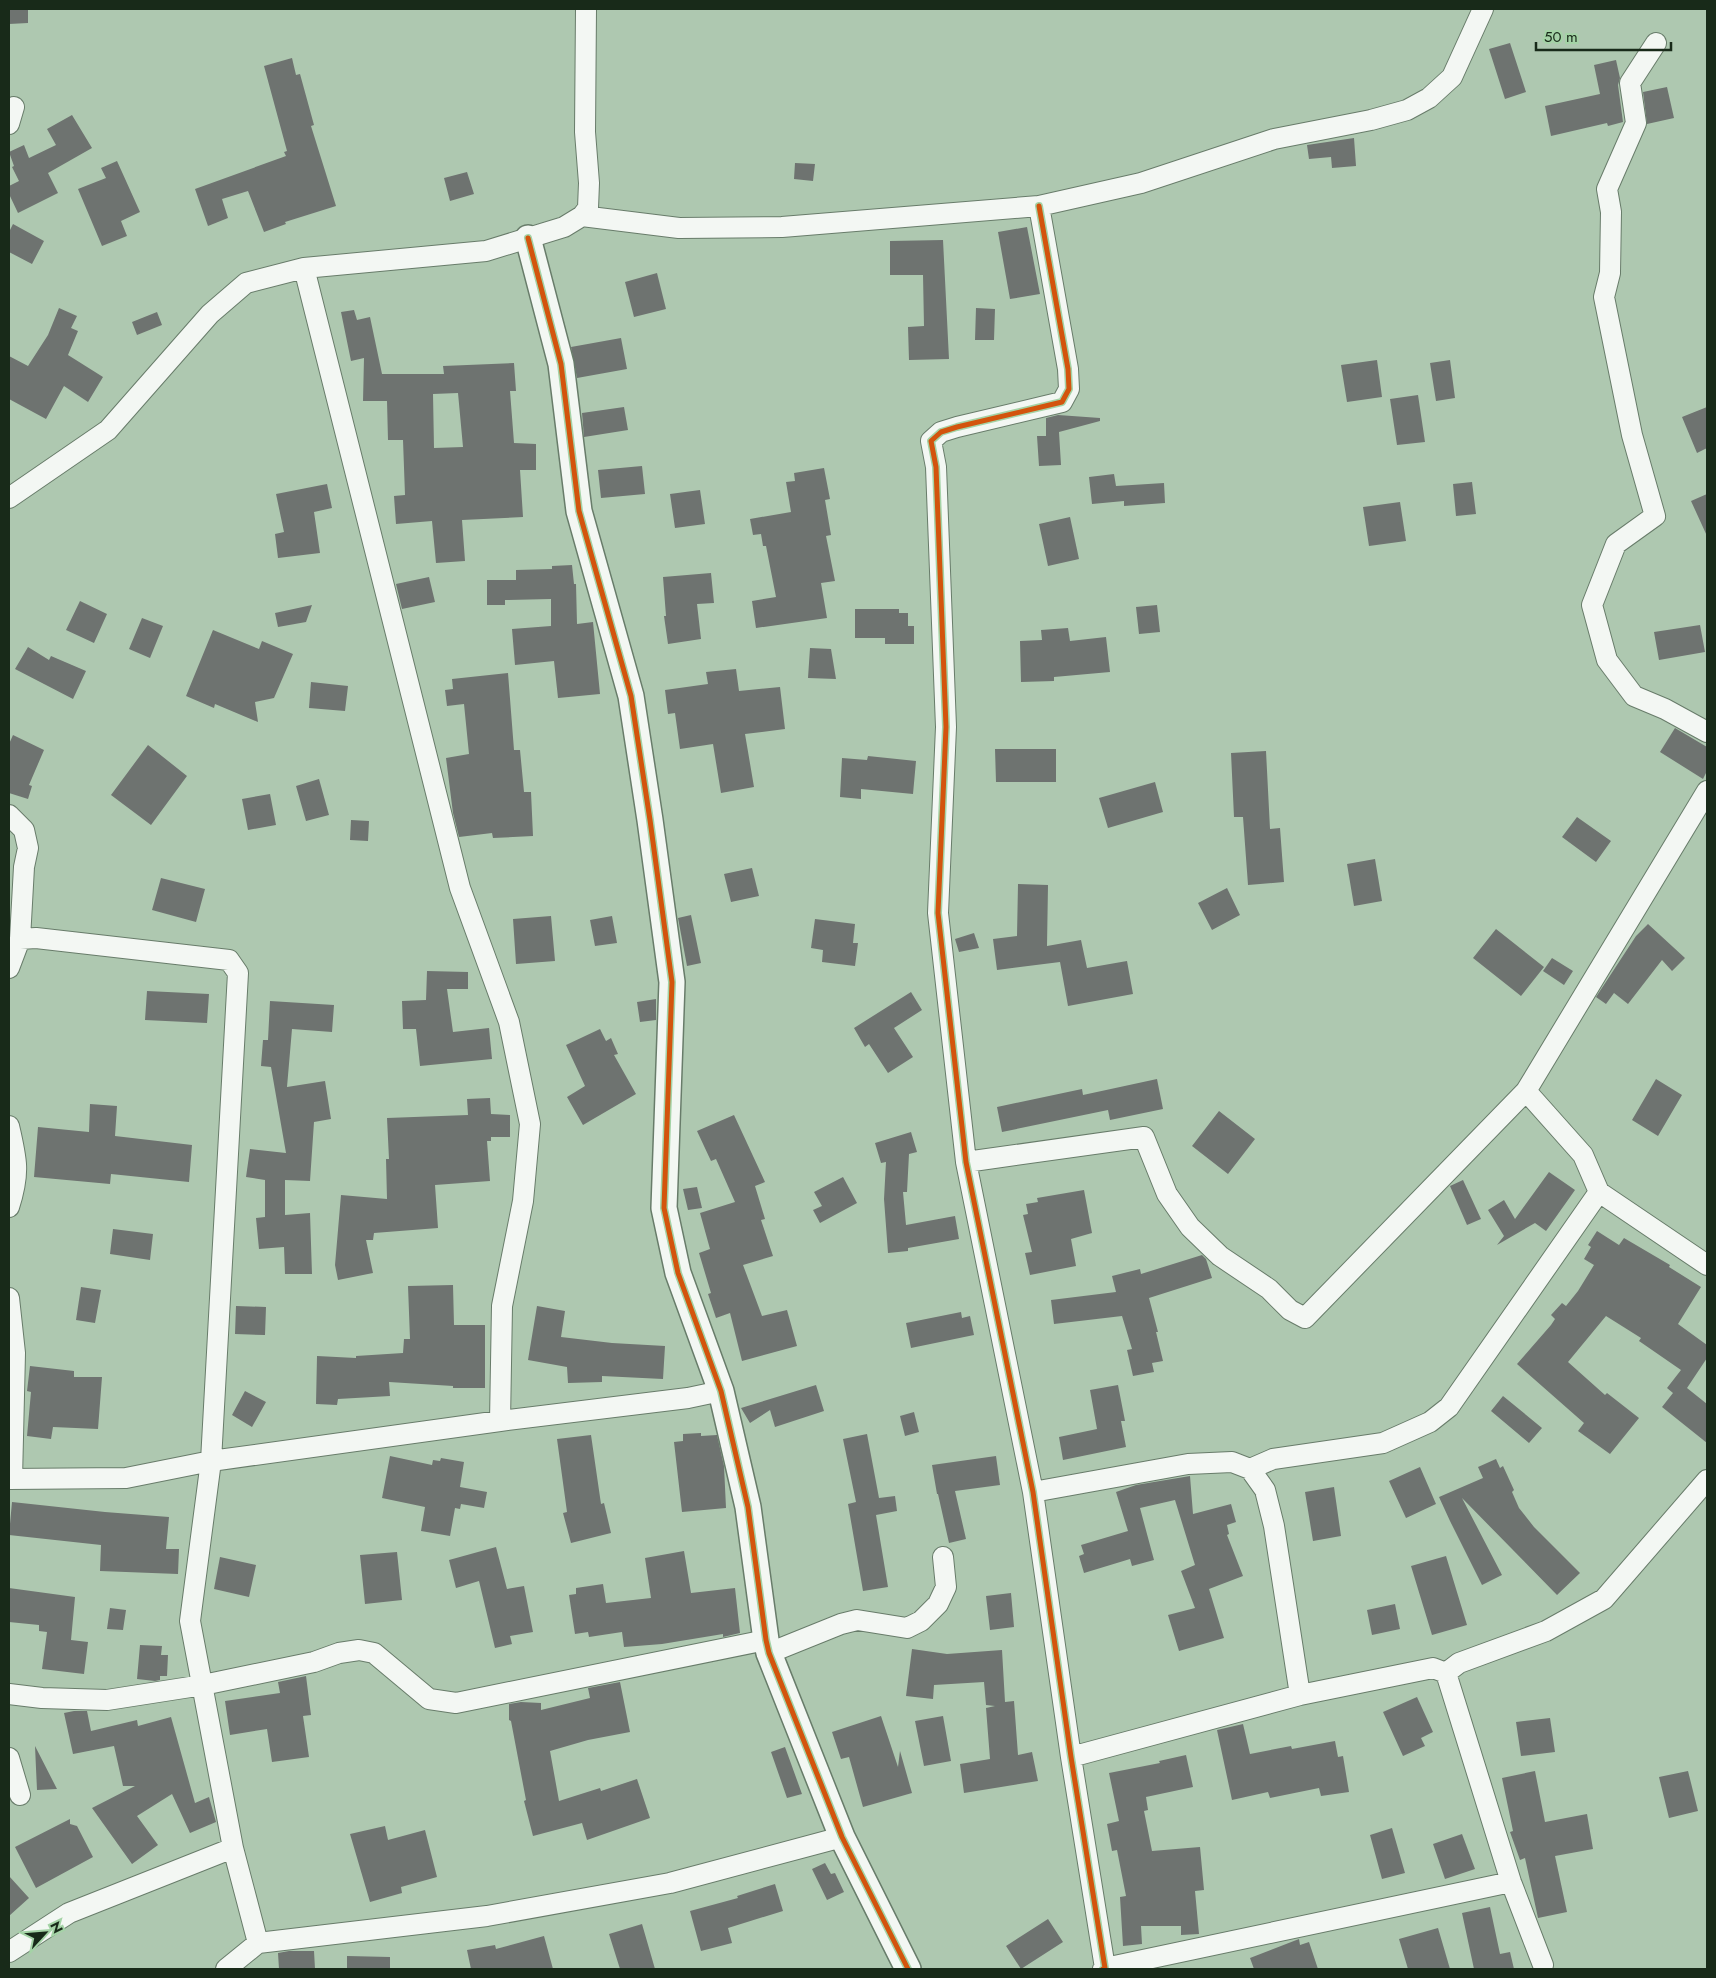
<svg xmlns="http://www.w3.org/2000/svg" width="1716" height="1978" font-family="Jost,sans-serif">
<style>
.building{fill:#6e7370;fill-rule:evenodd}
.lines{fill:none;stroke-linecap:round;stroke-linejoin:round}
.minor-casing{stroke:#687c6a;stroke-width:22}
.tertiary-casing{stroke:#687c6a;stroke-width:28}
.minor{stroke:#f3f7f3;stroke-width:20}
.tertiary{stroke:#f3f7f3;stroke-width:25}
.cycleway-casing{stroke:#a4d3a6;stroke-width:8}
.cycleway{stroke:#d3540d;stroke-width:5}
</style>
<rect width="100%" height="100%" fill="#aec8b0"/>
<path class="building" d="M9 9H28V23L9 24Z
M1510 43 1526 92 1505 99 1489 49Z
M292 58 296 75 300 74 314 125 311 126 336 206 285 222 286 224 264 232 248 191 222 199 228 218 208 226 195 189 286 156 284 152 287 151 264 66Z
M1616 60 1620 78 1618 85 1623 122 1608 126 1607 123 1551 136 1545 106 1600 94 1594 65Z
M1667 87 1674 118 1647 124 1643 92Z
M72 115 92 148 48 173 58 193 18 213 9 194V186L19 181 12 167 14 166 9 152 24 145 29 158 56 145 47 129Z
M1354 138 1356 166 1332 168 1331 157 1309 159 1307 145Z
M117 161 140 212 121 221 127 236 102 246 78 189 106 178 101 168Z
M795 163 815 164 813 181 794 179Z
M467 172 474 194 450 201 444 178Z
M13 224 44 241 32 264 9 252V232Z
M1027 227 1040 294 1010 299 998 232Z
M943 240 949 359 909 360 908 327 924 326 923 275H890V241Z
M657 273 666 309 634 317 625 282Z
M59 308 77 316 71 328 78 331 68 355 103 377 88 402 64 386 46 419 9 399V356L28 366 48 335Z
M976 308 995 309 994 340H975Z
M354 310 357 320 370 317 382 374H444L443 366 514 363 516 391H510L514 443 536 444V470H520L523 517 462 520 465 561 436 563 432 521 396 524 394 496 405 495 403 440H388L387 401H363L364 358 351 361 341 312ZM458 393 463 447 434 448 433 394Z
M157 312 162 325 137 335 132 322Z
M621 338 627 369 577 378 571 347Z
M1377 360 1382 397 1347 402 1341 365Z
M1450 360 1455 398 1436 401 1430 363Z
M1418 395 1425 442 1397 445 1390 399Z
M624 407 628 430 584 437 582 413Z
M1707 407V448L1697 453 1682 417Z
M1058 415 1100 418V421L1059 432 1061 465 1039 466 1037 436H1046V418Z
M642 466 645 494 601 498 598 470Z
M824 468 830 499 825 500 831 535 826 536 835 581 821 583 827 618 756 628 752 601 776 597 766 546H763L761 534 753 535 750 519 791 512 786 482 795 481 794 473Z
M1114 474 1116 486 1164 483 1165 503 1124 506V501L1092 504 1089 477Z
M1472 482 1476 514 1456 516 1453 484Z
M327 484 332 508 314 512 320 553 278 558 275 534 284 532 276 494Z
M700 490 705 524 675 528 670 494Z
M1707 494V536L1691 501Z
M1400 502 1406 541 1369 546 1363 507Z
M1070 517 1079 559 1048 566 1039 524Z
M572 565 574 584H576L577 624 593 622 600 694 558 698 554 661 515 665 512 629 551 626V599L505 600V605H487V580H516V570L552 569V566Z
M711 573 714 603 697 604 701 639 668 644 664 616H666L663 577Z
M429 577 435 602 402 609 396 584Z
M80 601 107 614 94 643 66 630Z
M312 605 306 622 278 627 275 613Z
M1157 605 1160 632 1139 634 1136 607Z
M855 609H899V613H908V626H914V644H885V638H855Z
M142 618 163 626 150 658 129 649Z
M1700 625 1705 652 1659 660 1654 632Z
M1068 628 1070 641 1106 637 1110 672 1054 677V681L1021 682 1020 641 1042 640 1041 630Z
M213 630 259 649 262 641 293 654 274 698 255 702 258 722 215 704 214 708 186 696Z
M28 647 49 660 51 656 86 671 73 699 15 669Z
M810 648 831 649 836 679 808 678Z
M736 669 739 691 780 687 785 729 745 734 754 787 721 793 713 744 680 749 675 713 668 714 665 690 708 684 706 672Z
M508 673 514 750H520L524 792H531L533 836 493 838 492 833 459 837 453 813 446 758 469 754 464 704 447 706 445 690 453 689 452 679Z
M311 682 348 686 345 711 309 708Z
M1675 728 1707 747V771L1703 779 1660 752Z
M13 735 44 750 29 785 32 786 28 799 9 793V744Z
M148 745 187 776 151 825 111 795Z
M995 749H1056V782H996Z
M1266 751 1270 829 1280 828 1284 882 1248 885 1243 817H1234L1231 753Z
M868 756 916 761 913 794 861 789V799L840 797 842 758 867 760Z
M319 779 329 815 306 821 296 786Z
M1155 782 1163 812 1108 828 1099 798Z
M270 794 276 825 248 830 242 799Z
M1577 817 1611 841 1596 862 1562 837Z
M351 820 369 821 368 841 350 840Z
M1375 859 1382 901 1354 906 1347 864Z
M752 868 759 896 731 902 724 874Z
M161 878 205 889 196 922 152 910Z
M1018 884 1048 885 1047 946 1081 940 1087 968 1127 961 1133 994 1068 1006 1060 962 997 970 993 939 1017 936Z
M1227 888 1240 915 1212 930 1198 903Z
M691 915 701 963 687 966 678 918Z
M551 916 555 961 516 964 513 919Z
M612 916 617 943 595 946 590 920Z
M815 919 855 924 853 943H858L855 966 822 962 823 950 811 948Z
M1648 924 1685 958 1672 971 1662 960 1628 1004 1614 993 1606 1004 1596 997 1636 936Z
M1496 929 1544 967 1521 996 1473 958Z
M974 933 979 948 959 952 955 939Z
M1552 958 1573 971 1564 985 1543 971Z
M427 971 468 972V989H447L453 1032 489 1028 492 1059 420 1066 416 1029H403L402 1001 426 1000Z
M147 991 209 994 207 1023 145 1020Z
M911 992 922 1010 894 1028 913 1057 888 1073 869 1044 865 1047 854 1028Z
M656 999V1020L640 1022 637 1002Z
M270 1001 334 1005 332 1032 292 1029 287 1087 325 1081 331 1119 314 1122 310 1181 285 1180V1215L310 1213 312 1274H285L284 1247 259 1249 256 1218 265 1217V1180L246 1177 250 1149 286 1153 271 1067 261 1066 263 1040H268Z
M600 1029 606 1041 611 1038 618 1054 614 1055 636 1094 583 1125 567 1097 585 1086 566 1045Z
M1157 1079 1163 1109 1110 1120 1108 1110 1002 1132 997 1107 1082 1089 1083 1095Z
M1656 1079 1682 1095 1658 1136 1632 1120Z
M490 1098 491 1114 510 1115V1137H491V1141H487L490 1181 435 1185 438 1228 374 1233 373 1240H366L373 1273 338 1280 335 1265 341 1195 387 1199 386 1159H389L387 1118 468 1115 467 1099Z
M90 1104 117 1106 115 1136 192 1145 189 1182 111 1174 110 1184 34 1177 38 1127 89 1132Z
M1219 1111 1255 1139 1228 1174 1192 1146Z
M734 1115 765 1182 755 1186 765 1219 761 1220 773 1256 743 1265 762 1316 787 1310 797 1346 742 1361 730 1313 716 1318 708 1294 711 1293 699 1253 710 1249 700 1213 735 1202 716 1159 711 1161 697 1131Z
M911 1132 917 1152 909 1154 907 1192H903L906 1225 955 1216 959 1239 908 1248V1251L888 1253 884 1199 886 1162 881 1163 875 1143Z
M1549 1172 1575 1190 1546 1231 1535 1223 1497 1245 1504 1236 1488 1210 1504 1200 1515 1219Z
M843 1177 857 1203 820 1223 813 1210 822 1206 814 1192Z
M1463 1180 1481 1219 1467 1225 1450 1186Z
M697 1187 702 1208 688 1210 683 1189Z
M1084 1190 1092 1233 1071 1239 1076 1266 1030 1275 1025 1253 1032 1252 1023 1215 1028 1214 1026 1204 1038 1202 1037 1198Z
M113 1229 153 1234 150 1260 110 1254Z
M1597 1231 1619 1245 1624 1238 1670 1265 1669 1267 1701 1287 1678 1324 1707 1345V1358L1687 1388 1707 1404V1443L1662 1407 1673 1393 1667 1388 1681 1370 1639 1341 1641 1338 1606 1316 1568 1362 1605 1395 1607 1393 1639 1418 1610 1454 1578 1431 1584 1423 1517 1364 1551 1325 1555 1319 1551 1315 1562 1303 1566 1306 1578 1291 1594 1265 1584 1259 1591 1247 1588 1245Z
M1202 1255 1206 1259 1212 1278 1149 1298 1158 1332H1156L1163 1361 1152 1363 1154 1372 1133 1376 1127 1350 1132 1349 1122 1316 1054 1324 1051 1300 1116 1292 1112 1276 1140 1269 1141 1274Z
M453 1285 454 1325H485V1388H453V1386L389 1382 390 1396 338 1399 337 1405 316 1404 317 1356 356 1358V1356L403 1353 404 1339H410L408 1286Z
M81 1287 101 1290 95 1323 76 1320Z
M236 1306 266 1307 265 1335 235 1334Z
M537 1306 565 1311 561 1337 612 1343 665 1346 663 1379 602 1376V1382L568 1383 567 1367 528 1360Z
M961 1312 962 1318 970 1316 974 1335 911 1348 906 1323Z
M30 1366 74 1371V1377H102L98 1429 53 1427 51 1439 27 1436 31 1392 27 1391Z
M816 1385 824 1411 775 1427 770 1410 750 1423 741 1408Z
M1118 1385 1125 1421H1121L1126 1447 1063 1460 1059 1437 1097 1429 1090 1390Z
M245 1391 266 1402 252 1427 232 1415Z
M1503 1396 1542 1428 1529 1443 1491 1411Z
M914 1412 919 1432 905 1436 900 1416Z
M701 1433V1436L717 1435 724 1466 726 1508 682 1512 674 1442 683 1441V1434Z
M867 1434 879 1498 895 1496 897 1511 876 1515 888 1587 863 1591 848 1504 856 1502 843 1439Z
M591 1435 601 1504 604 1503 611 1533 571 1543 563 1513 567 1512 557 1439Z
M390 1456 432 1465 433 1460 440 1461 441 1458 464 1462 460 1487 487 1492 484 1508 461 1504 460 1509 455 1508 450 1536 421 1531 425 1507 382 1498Z
M996 1456 1000 1485 955 1491 966 1539 949 1543 938 1494H937L932 1465Z
M1496 1459 1500 1468 1503 1466 1514 1490 1512 1492 1519 1508 1534 1527 1580 1573 1557 1595 1462 1498 1502 1575 1482 1585 1450 1521 1439 1497 1483 1478 1478 1467Z
M1420 1467 1436 1504 1406 1518 1389 1481Z
M1190 1476 1193 1514 1231 1504 1236 1522 1227 1525 1229 1534 1227 1535 1243 1576 1209 1589 1224 1638 1179 1651 1168 1615 1195 1608 1181 1571 1195 1565 1175 1500 1140 1508 1154 1560 1132 1566 1130 1559 1084 1573 1079 1556 1084 1554 1081 1545 1128 1531 1116 1492 1136 1485Z
M1334 1487 1341 1536 1313 1541 1305 1492Z
M12 1502 105 1512 169 1517 166 1549H179L178 1574 100 1571 101 1545 9 1535Z
M496 1547 507 1589 524 1586 533 1632 510 1636 512 1644 495 1648 479 1581 456 1588 449 1560Z
M684 1551 691 1593 735 1588 740 1633 723 1637V1634L662 1644 624 1647 622 1632 589 1637 588 1632 575 1634 569 1595 576 1594V1588L603 1584 606 1603 651 1598 645 1558Z
M397 1552 402 1600 365 1604 360 1555Z
M1446 1556 1467 1625 1432 1635 1411 1566Z
M220 1557 256 1565 249 1597 214 1589Z
M9 1588 75 1597 71 1640 88 1642 84 1674 42 1669 47 1632 39 1631V1625L9 1622Z
M1011 1593 1014 1627 990 1630 986 1596Z
M1395 1604 1400 1629 1372 1635 1367 1610Z
M110 1608 126 1610 123 1630 107 1629Z
M140 1645 162 1646 161 1655H168L167 1676H160V1680L155 1681 137 1679Z
M912 1649 947 1654 1002 1650 1005 1702 1014 1701 1018 1755 1032 1752 1038 1781 964 1793 960 1764 990 1759 986 1708 995 1706 986 1705 984 1682 934 1685 933 1699 906 1696Z
M306 1676 311 1715 303 1716 309 1757 272 1762 267 1729 230 1735 225 1701 280 1693 278 1682Z
M620 1682 630 1732 588 1740 550 1751 559 1801 600 1788 601 1791 637 1779 650 1818 587 1840 582 1823 533 1836 524 1801 526 1800 511 1721 509 1720V1704L521 1702 541 1703V1710L590 1698 588 1688Z
M1417 1697 1433 1732 1421 1738 1425 1746 1403 1756 1383 1712Z
M74 1711H87L91 1731 137 1720 138 1726 171 1717 195 1803 209 1797 216 1822 190 1833 172 1794 137 1816 158 1845 132 1864 92 1808 135 1786H123L114 1746 73 1754 64 1713Z
M881 1716 898 1767 900 1751 912 1793 863 1807 849 1757 841 1759 832 1732Z
M943 1716 951 1761 924 1766 915 1721Z
M1550 1718 1555 1752 1521 1756 1516 1722Z
M1243 1724 1250 1754 1291 1746 1292 1749 1335 1741 1338 1757 1343 1756 1349 1792 1321 1796 1319 1788 1270 1798 1268 1792 1232 1800 1217 1730Z
M35 1746 57 1789 37 1790Z
M785 1747 802 1794 787 1798 771 1752Z
M1186 1755 1193 1787 1146 1797 1148 1810 1144 1811 1152 1851 1200 1847 1204 1890 1195 1891 1199 1934 1181 1935V1926H1141L1142 1944 1123 1946 1120 1897 1126 1896 1117 1850 1112 1851 1107 1824 1119 1821 1109 1773 1160 1763 1159 1761Z
M1535 1771 1545 1822 1587 1814 1593 1849 1555 1856 1567 1912 1538 1918 1525 1858 1520 1860 1510 1832 1513 1831 1502 1778Z
M1688 1771 1698 1811 1669 1818 1659 1777Z
M70 1819V1824L77 1826 93 1857 36 1888 15 1847Z
M385 1826 388 1840 425 1830 437 1877 401 1887 402 1893 370 1902 350 1834Z
M1392 1828 1405 1873 1382 1879 1370 1835Z
M1462 1834 1475 1869 1445 1879 1433 1844Z
M825 1863 831 1874 835 1873 844 1892 827 1900 812 1869Z
M9 1876 29 1898 9 1916Z
M775 1884 783 1911 728 1928 732 1943 701 1951 690 1911 738 1898 737 1896Z
M1490 1907 1500 1954 1510 1952 1514 1969H1474L1462 1913Z
M1048 1919 1063 1942 1021 1969 1006 1946Z
M642 1924 655 1969H620L609 1934Z
M1438 1928 1450 1969H1408L1399 1939Z
M544 1936 553 1969H471L467 1950 495 1945 496 1949Z
M1299 1939 1300 1945 1309 1942 1318 1969H1254L1250 1958Z
M289 1951H314L315 1969H279L278 1953Z
M347 1956 390 1957V1969H347Z"/>
<g class="lines">
<g class="minor-casing">
<path id="minor" d="M1656 43 1630 83 1636 123 1607 189 1611 212 1610 273 1604 297 1632 435 1655 516 1616 544 1592 605 1607 660 1634 696 1665 709 1707 732
M9 124 14 107
M1039 206 1068 369 1069 389 1062 402 957 427 941 432 931 441 936 467 946 727 938 913 966 1162 1033 1492 1071 1757 1105 1968 1103 1969
M582 216 679 228 782 227 1039 206 1141 183 1274 139 1371 120 1407 110 1429 98 1452 77 1483 9
M304 268 460 888 509 1022 530 1124 523 1201 502 1306 500 1421
M9 498 108 430 210 314 246 283 304 268 486 251 564 227 582 216 588 208 589 183 585 132 586 9
M9 815 24 830 28 848 24 867 20 939
M9 968 20 939 36 938 229 960 238 973 211 1461 190 1621 233 1848 258 1943 226 1969
M1526 1091 1583 1155 1599 1192 1707 1265
M9 1126C17 1160 20 1173 9 1207
M966 1162 1144 1137 1167 1194 1190 1227 1220 1256 1269 1289 1290 1310 1305 1318 1526 1091 1707 791
M9 1298 15 1353 12 1479
M1250 1469 1273 1459 1383 1443 1430 1422 1449 1407 1599 1192
M9 1479 126 1478 211 1461 500 1421 688 1398 721 1391
M1033 1492 1188 1464 1232 1462 1250 1469 1265 1490 1274 1526 1300 1695 1071 1757
M769 1653 841 1624 857 1620 907 1628 921 1621 938 1604 946 1587 943 1557
M1446 1673 1459 1663 1546 1631 1604 1599 1707 1480
M1446 1673 1511 1882 1543 1965
M9 1694 42 1698 107 1700 203 1685 314 1662 339 1653 359 1650 374 1653 429 1699 456 1703 766 1640
M1300 1695 1433 1668 1446 1673
M9 1758 20 1795
M258 1943 487 1916 670 1883 842 1837
M9 1952 69 1913 233 1848
M1105 1968 1511 1882"/>
</g>
<g class="tertiary-casing">
<path id="tertiary" d="M528 238 561 364 579 511 631 696 650 820 672 982 664 1208 678 1273 721 1391 748 1507 766 1640 769 1653 842 1837 908 1969"/>
</g>
<use href="#minor" class="minor"/>
<use href="#tertiary" class="tertiary"/>
<g class="cycleway-casing">
<path id="cycleway" d="M1039 206 1068 369 1069 389 1062 402 957 427 941 432 931 441 936 467 946 727 938 913 966 1162 1033 1492 1071 1757 1105 1968 1103 1969
M528 238 561 364 579 511 631 696 650 820 672 982 664 1208 678 1273 721 1391 748 1507 766 1640 769 1653 842 1837 908 1969"/>
</g>
<use href="#cycleway" class="cycleway"/>
</g>
<rect width="1716" height="1978" fill="none" stroke="#182a19" stroke-width="20"/>
<g transform="translate(45 1933) rotate(64)" stroke="#a4d3a6" stroke-width="4" paint-order="stroke">
<path d="M0-4L9 19L0 12L-9 19Z" fill="#182a19"/>
<text y="-8" font-size="14" font-weight="bold" text-anchor="middle" fill="#182a19">N</text>
</g>
<path d="M1536 42v8h135v-8" fill="none" stroke="#182a19" stroke-width="2.5"/>
<text x="1544" y="42" font-size="15" fill="#182a19" stroke="#a4d3a6" stroke-width="4" paint-order="stroke">50 m</text>
</svg>
